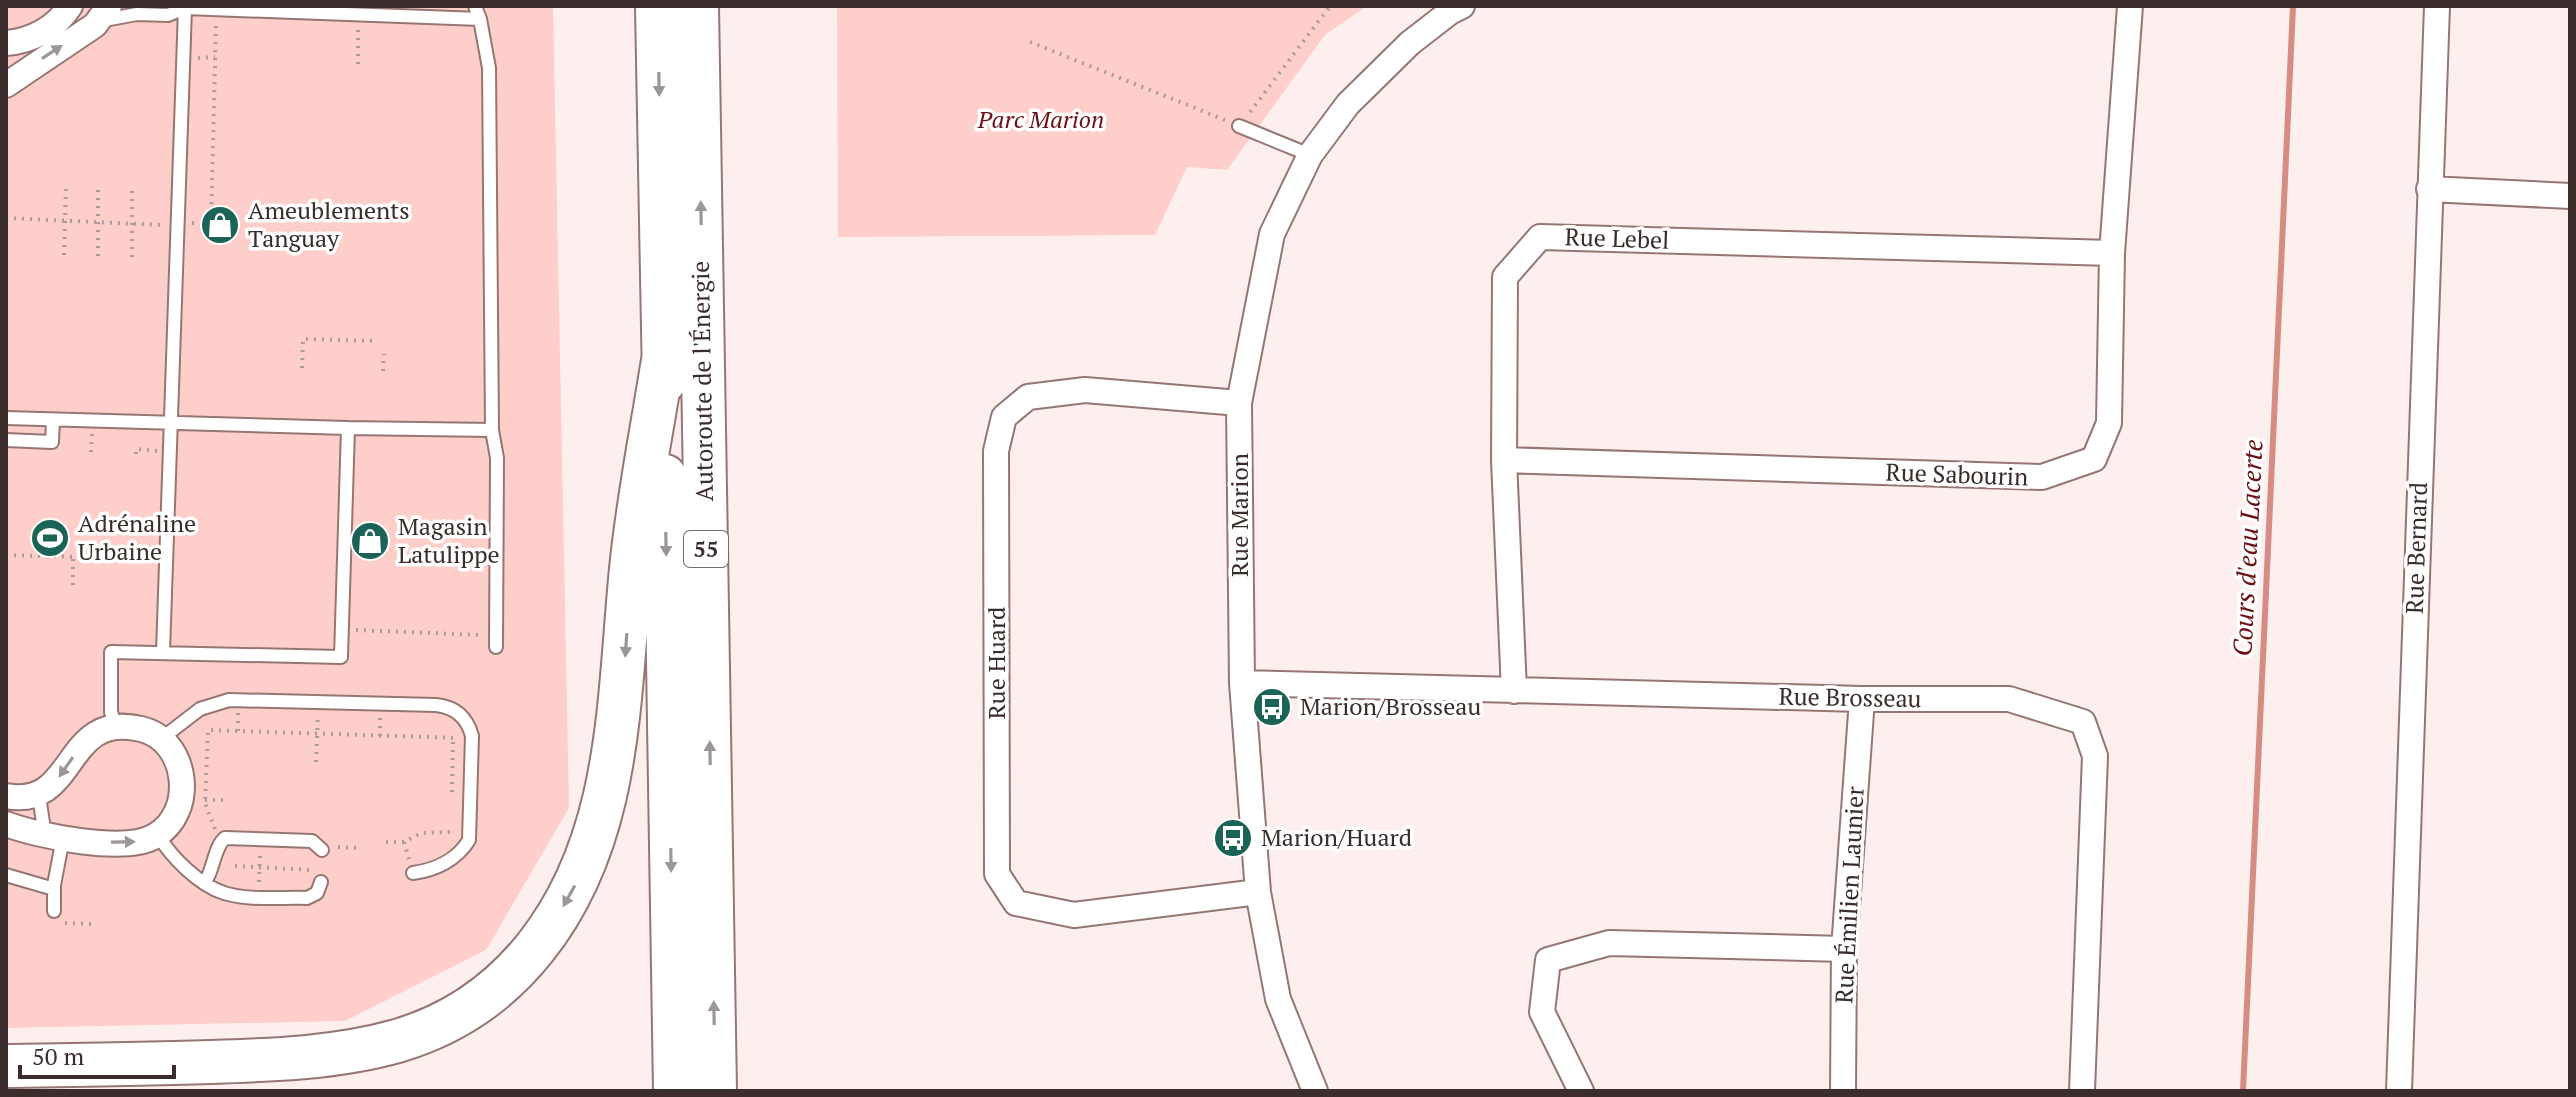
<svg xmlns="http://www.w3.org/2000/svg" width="2576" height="1097" font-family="'PT Serif',serif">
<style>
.green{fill:#fecfca}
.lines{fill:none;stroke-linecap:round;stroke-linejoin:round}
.stream{stroke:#d68b85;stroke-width:6}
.lane-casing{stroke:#957673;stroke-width:16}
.street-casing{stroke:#957673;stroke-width:28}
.highway-casing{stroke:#957673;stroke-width:46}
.path{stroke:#aa9c9a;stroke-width:4;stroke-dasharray:2 6;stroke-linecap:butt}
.lane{stroke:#fff;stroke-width:12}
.street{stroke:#fff;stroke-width:24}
.highway{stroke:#fff;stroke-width:42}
.oneway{fill:#9c9695}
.labels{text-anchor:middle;stroke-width:7;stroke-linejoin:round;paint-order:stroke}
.shield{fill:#fff;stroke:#756c6b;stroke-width:2}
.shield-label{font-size:22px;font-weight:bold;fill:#3a2d2b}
.park-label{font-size:24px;font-style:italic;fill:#6c1217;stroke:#fff}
.poi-label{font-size:24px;fill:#3a2d2b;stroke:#fff;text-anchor:start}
.street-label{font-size:24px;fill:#3a2d2b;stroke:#fff}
.water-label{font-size:26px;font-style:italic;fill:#6a1015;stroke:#fff}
</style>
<rect width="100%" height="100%" fill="#fdefed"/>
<path class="green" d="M6 6H553L569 808 486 950 345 1021 6 1028Z
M837 6H1367L1325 35 1227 170 1187 167 1155 235 838 237Z"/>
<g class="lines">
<path class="stream" d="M2243 1091 2293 6"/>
<g class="lane-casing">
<path id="lane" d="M475 6 480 19 489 68 492 430 497 458 496 647
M99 21 137 14 168 15 185 8 480 19
M1239 126 1310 155
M6 418 348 428 341 657 111 652V712L116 727
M348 428 492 430
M6 440 52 442 53 420
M163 652 185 8
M161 739 200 709 229 700 436 705C455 707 467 717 472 736L469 840C457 860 435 870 413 873
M39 796 45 836
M158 835C171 857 199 885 224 893 249 901 282 897 307 898L317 893 321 882
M6 875 54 889
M205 882C214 869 214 847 225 838L312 841 322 850
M54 911V885L63 838"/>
</g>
<g class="street-casing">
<path id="street" d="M6 43C32 41 56 28 70 6
M6 85 95 25 109 6
M2429 189 2570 196
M1239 403 1085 390 1028 397 1004 417 996 451 997 874 1016 903 1074 915 1258 892
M1504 460 2042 477 2094 459 2109 423 2112 253 2130 6
M1242 683 1862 699H2009L2083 722 2095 756 2082 1091
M1514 691 1504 460 1505 277 1540 237 2112 253
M6 796C78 810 62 710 141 729 188 740 197 812 155 836 125 854 38 836 6 824
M1315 1091 1278 999 1258 892 1242 683 1239 403 1272 234 1310 155 1348 104 1410 43 1450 12 1462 6
M1581 1091 1542 1012 1548 960 1609 943 1844 949
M1843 1091 1844 949 1862 699
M2399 1091 2437 6"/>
</g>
<g class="highway-casing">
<path id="highway" d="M657 6 664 382
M697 6 715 1091
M665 476 675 1091
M6 1066C74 1065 143 1064 211 1062 273 1060 337 1058 397 1041 452 1025 499 993 535 948 622 839 618 701 631 569 638 497 653 425 664 354"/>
</g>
<path class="path" d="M1030 42 1225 120
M198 58 215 57
M358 64V30
M1250 112 1330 6
M6 218 161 225
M192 223 211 225 216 25
M64 255 66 185
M98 256V187
M132 257V188
M302 368 303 339 377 341
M383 371 384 354
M91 452 92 434
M136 454V449L157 451
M6 555 152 559
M52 556 53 545
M73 585V557
M356 630 480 635V638
M238 731V713
M380 736V718
M316 762 318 716
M452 792 453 738
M205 800H225
M215 829 205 803 208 730 458 738
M386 842H404L421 833 451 832
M404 842 409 859
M338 847 359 848
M235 866 311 870
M259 882 260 855
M65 923 91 924"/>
<use href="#lane" class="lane"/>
<use href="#street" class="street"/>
<use href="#highway" class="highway"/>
</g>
<defs><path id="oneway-solid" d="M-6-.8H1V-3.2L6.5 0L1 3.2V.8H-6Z" transform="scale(2)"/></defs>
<g class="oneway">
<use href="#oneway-solid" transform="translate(52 52) rotate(-33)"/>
<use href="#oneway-solid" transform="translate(659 84) rotate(89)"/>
<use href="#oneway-solid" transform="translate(701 213) rotate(-91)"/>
<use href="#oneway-solid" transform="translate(666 544) rotate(89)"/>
<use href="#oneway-solid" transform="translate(626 645) rotate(94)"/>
<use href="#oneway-solid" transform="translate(710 753) rotate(-91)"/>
<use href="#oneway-solid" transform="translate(66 767) rotate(125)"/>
<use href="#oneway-solid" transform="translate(123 842) rotate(-1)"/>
<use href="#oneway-solid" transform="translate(671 860) rotate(89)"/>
<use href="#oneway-solid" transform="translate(569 896) rotate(119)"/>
<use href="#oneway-solid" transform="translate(714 1013) rotate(-91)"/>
</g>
<defs>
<g id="shop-disc" transform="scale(2)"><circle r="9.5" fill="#1c6357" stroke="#fff"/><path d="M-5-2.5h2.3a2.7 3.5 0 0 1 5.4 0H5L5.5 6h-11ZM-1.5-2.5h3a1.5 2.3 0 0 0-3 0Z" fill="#fff"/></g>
<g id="stadium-disc" transform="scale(2)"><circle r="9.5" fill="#1c6357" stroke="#fff"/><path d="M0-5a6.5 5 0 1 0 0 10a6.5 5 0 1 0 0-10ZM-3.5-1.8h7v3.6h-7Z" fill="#fff"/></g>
<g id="bus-disc" transform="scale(2)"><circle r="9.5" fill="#1c6357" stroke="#fff"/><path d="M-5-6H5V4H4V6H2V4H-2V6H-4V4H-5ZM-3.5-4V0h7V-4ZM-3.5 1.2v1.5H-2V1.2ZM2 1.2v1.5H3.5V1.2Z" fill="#fff"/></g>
</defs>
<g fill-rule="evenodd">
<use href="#shop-disc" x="220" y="225"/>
<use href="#stadium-disc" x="50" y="538"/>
<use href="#shop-disc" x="370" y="541"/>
<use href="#bus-disc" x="1272" y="707"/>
<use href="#bus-disc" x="1233" y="838"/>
</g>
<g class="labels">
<rect class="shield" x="684" y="531" width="44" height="36" rx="6"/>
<g class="shield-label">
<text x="706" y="557">55</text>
</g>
<g class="park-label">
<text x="1041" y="128">Parc Marion</text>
</g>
<g class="poi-label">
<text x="248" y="219">Ameublements<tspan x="248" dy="28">Tanguay</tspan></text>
<text x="78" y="532">Adrénaline<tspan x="78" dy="28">Urbaine</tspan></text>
<text x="398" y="535">Magasin<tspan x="398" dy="28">Latulippe</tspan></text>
<text x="1300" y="715">Marion/Brosseau</text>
<text x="1261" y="846">Marion/Huard</text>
</g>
<g class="street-label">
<text transform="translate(1617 239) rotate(2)" y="8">Rue Lebel</text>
<text transform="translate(703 381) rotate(-91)" y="8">Autoroute de l'Énergie</text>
<text transform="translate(1957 475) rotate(2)" y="8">Rue Sabourin</text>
<text transform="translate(1240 515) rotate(-90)" y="8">Rue Marion</text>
<text transform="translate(2417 548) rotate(-88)" y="8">Rue Bernard</text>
<text transform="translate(997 663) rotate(-90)" y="8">Rue Huard</text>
<text transform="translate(1850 698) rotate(1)" y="8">Rue Brosseau</text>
<text transform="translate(1850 895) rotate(-87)" y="8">Rue Émilien Launier</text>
</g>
<g class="water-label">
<text transform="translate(2248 548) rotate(-87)" y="9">Cours d'eau Lacerte</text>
</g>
</g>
<rect width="2576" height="1097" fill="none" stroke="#3a2d2b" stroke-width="16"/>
<path d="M20 1065v12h154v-12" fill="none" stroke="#3a2d2b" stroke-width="4"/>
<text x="32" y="1065" font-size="24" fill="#3a2d2b" stroke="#ffffff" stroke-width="6" paint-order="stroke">50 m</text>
</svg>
